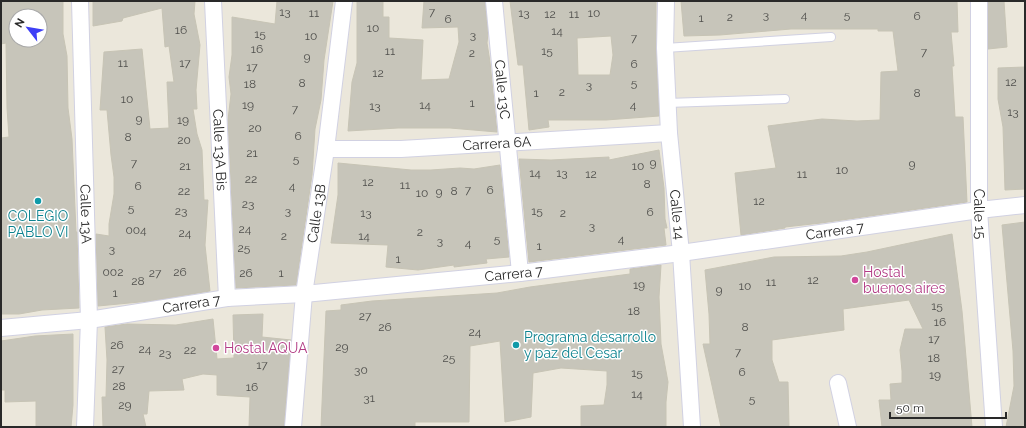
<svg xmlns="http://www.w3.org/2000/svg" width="1026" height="428" font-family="Raleway,sans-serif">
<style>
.building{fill:#c7c5ba;stroke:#c7c4b5;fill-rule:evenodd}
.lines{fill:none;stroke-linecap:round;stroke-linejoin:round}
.lane-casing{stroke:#d1d1e2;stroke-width:10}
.street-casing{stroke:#d1d1e2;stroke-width:18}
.lane{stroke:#fff;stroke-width:8}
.street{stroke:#fff;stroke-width:16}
.culture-dot{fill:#0f9aa8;stroke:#fff;stroke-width:1.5}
.hotel-dot{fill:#d1479c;stroke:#fff;stroke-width:1.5}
.labels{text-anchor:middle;stroke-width:3;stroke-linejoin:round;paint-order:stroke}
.number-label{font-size:12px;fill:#50504d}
.street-label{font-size:14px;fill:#292929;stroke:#fff}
.culture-label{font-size:14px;fill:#0d838f;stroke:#fff}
.hotel-label{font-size:14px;fill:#b23c85;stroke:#fff;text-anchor:start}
</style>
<rect width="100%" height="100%" fill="#ebe7db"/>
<path class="building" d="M1 1H63V34L67 56 68 108 72 139 76 232H77L79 308 42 310 19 314H1V138L9 137 7 108 6 43 1 44ZM16 16H40V40H15Z
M93 1H195L194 14 200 45 196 90 197 109H193L197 134 202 150 204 200H208L205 245 210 291 150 301 98 306 96 234 109 236V224L114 194V177L111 155 107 110H100L104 52 142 49 150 129 169 128 167 82H174L169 46 165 47 162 8 123 18 122 21 93 26Z
M277 1H333L324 60 321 100 315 129 312 175 296 285 236 288 228 120 231 94 229 77 232 55V17L275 24Z
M357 1H383V17H389V38L423 40 421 80 449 79 459 42 458 27 422 28 424 1H485L488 33 487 43 490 62 497 132 450 128H398L348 131 352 82 357 63Z
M510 1H656V48L659 116 606 120H548L549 127 529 130 523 65H518ZM611 36 613 55 610 75H578L577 38Z
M681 1H957L958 32H951L954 66H952L955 117H963L967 202 821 223 785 227V228L741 235 735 173 776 168 768 126 822 119 857 121 880 120 881 72 898 71 893 31H878V29H791L720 35 684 36Z
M988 1H1004L1007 47 988 49Z
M1025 67V189L1005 190 1003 127 998 99V68Z
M659 150 664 188 665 219 667 228H664L666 245 529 262 519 159 551 160 609 157V160Z
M338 163 411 170H431L460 168 474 169 500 165 509 257 486 259 487 263 454 267V265L418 270 386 267 388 245 331 243 338 195Z
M1025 222V425L1006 427 1014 386 1013 351 1002 225Z
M952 234 962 311 972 427H882L879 400H891L890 384 902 383V371L900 350 905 329H923L909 300 843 309 844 330 772 340V360L779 382H788L789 427H721L703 344H710L709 314 705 270 774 257 841 256 867 252Z
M661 265 659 297 661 344 668 382 666 402V427H581V406L604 405 607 385V371L561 368 533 373 531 417 505 422 500 341 470 346 469 422H415V427H321L326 311 341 310V305L372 301 497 293 530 287 630 274V269Z
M263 314 262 337 291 340 284 427H249L250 397 217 395V375L203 374 182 379 184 390 149 391 147 414H143L146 427H103L102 397H106L107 360 105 327 127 324 176 325 213 319 217 359 234 358 233 315Z
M73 334V405L71 427H36V401L5 402V390H1V341L35 336Z"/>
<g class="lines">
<g class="lane-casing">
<path id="lane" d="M665 48 831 37
M667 103 785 99"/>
</g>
<g class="street-casing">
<g id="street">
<path id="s1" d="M80 1 89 320 85 427"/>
<path id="s2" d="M213 1 227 298"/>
<path id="s3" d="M494 1 520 273"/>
<path id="s4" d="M666 1 665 48 669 133 681 253 692 427"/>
<path id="s5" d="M979 1V210L994 427"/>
<path id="s6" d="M326 149H401L669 133"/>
<path id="s7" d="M1 328 89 320 227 298 304 294 520 273 681 253 979 210 1025 205"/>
<path d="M838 383 848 427"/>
<path id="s8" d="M293 427 304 294 326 149 344 1"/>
</g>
</g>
<use href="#lane" class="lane"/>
<use href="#street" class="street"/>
</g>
<g class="culture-dot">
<circle cx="38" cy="201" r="4"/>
<circle cx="516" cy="345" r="4"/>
</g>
<g class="hotel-dot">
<circle cx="855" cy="280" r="4"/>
<circle cx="216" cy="348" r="4"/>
</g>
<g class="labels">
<g class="number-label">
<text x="285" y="16">13</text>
<text x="432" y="16">7</text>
<text x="314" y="17">11</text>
<text x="524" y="17">13</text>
<text x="594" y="17">10</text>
<text x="550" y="18">12</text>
<text x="574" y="18">11</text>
<text x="766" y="19">3</text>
<text x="804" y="19">4</text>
<text x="847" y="19">5</text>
<text x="917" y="20">6</text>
<text x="730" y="21">2</text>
<text x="701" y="22">1</text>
<text x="448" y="23">6</text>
<text x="373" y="32">10</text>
<text x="181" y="34">16</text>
<text x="557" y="35">14</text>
<text x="260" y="38">15</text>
<text x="473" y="39">3</text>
<text x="311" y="40">10</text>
<text x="634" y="42">7</text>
<text x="257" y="53">16</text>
<text x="390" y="55">11</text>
<text x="547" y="55">15</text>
<text x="924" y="56">7</text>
<text x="472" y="57">2</text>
<text x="307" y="61">9</text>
<text x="123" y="67">11</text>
<text x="185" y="67">17</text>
<text x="634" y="68">6</text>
<text x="252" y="71">17</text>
<text x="378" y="77">12</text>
<text x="1011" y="86">12</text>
<text x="302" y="87">8</text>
<text x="634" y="87">5</text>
<text x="250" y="88">18</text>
<text x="589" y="89">3</text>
<text x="562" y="96">2</text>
<text x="536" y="97">1</text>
<text x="917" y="97">8</text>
<text x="127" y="103">10</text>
<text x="472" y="107">1</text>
<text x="248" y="109">19</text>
<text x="425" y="109">14</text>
<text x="633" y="109">4</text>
<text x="375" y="110">13</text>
<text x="295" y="113">7</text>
<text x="1013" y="116">13</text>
<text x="139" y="123">9</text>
<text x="183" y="124">19</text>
<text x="255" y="132">20</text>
<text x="298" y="140">6</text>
<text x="128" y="141">8</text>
<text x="184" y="144">20</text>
<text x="252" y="157">21</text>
<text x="296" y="163">5</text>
<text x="134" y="167">7</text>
<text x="653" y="167">9</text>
<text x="912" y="168">9</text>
<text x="185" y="170">21</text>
<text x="638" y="170">10</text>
<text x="842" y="174">10</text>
<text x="535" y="177">14</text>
<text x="562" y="177">13</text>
<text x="591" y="178">12</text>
<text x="802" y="178">11</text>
<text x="251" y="183">22</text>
<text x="368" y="186">12</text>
<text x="647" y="188">8</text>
<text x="405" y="189">11</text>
<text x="138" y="190">6</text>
<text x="292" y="190">4</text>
<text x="468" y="194">7</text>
<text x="490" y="194">6</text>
<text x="184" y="195">22</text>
<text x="454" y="195">8</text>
<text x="439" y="196">9</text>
<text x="422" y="197">10</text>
<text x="759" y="205">12</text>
<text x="248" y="208">23</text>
<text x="131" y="212">5</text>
<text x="181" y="215">23</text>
<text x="288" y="215">3</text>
<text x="537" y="215">15</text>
<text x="650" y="216">6</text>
<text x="366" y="217">13</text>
<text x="563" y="217">2</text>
<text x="592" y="230">3</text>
<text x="245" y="233">24</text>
<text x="136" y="234">004</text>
<text x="420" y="236">2</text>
<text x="185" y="237">24</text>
<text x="284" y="240">2</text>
<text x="364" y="240">14</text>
<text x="497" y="243">5</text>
<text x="621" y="243">4</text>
<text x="440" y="245">3</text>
<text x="468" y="247">4</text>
<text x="539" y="250">1</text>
<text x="244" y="252">25</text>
<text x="112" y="253">3</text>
<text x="398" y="263">1</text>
<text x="113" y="276">002</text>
<text x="180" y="276">26</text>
<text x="155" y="277">27</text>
<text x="246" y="277">26</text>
<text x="281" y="277">1</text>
<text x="813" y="284">12</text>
<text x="138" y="285">28</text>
<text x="771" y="286">11</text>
<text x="639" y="289">19</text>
<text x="745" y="290">10</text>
<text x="719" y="294">9</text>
<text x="115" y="297">1</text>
<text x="937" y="310">15</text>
<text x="634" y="315">18</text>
<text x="365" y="320">27</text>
<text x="940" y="326">16</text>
<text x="385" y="331">26</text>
<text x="745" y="331">8</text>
<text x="475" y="336">24</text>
<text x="934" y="343">17</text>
<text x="117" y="349">26</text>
<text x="342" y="351">29</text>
<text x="145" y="353">24</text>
<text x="190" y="354">22</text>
<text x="738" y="356">7</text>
<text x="165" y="357">23</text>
<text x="449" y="362">25</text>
<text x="934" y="362">18</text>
<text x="262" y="369">17</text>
<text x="118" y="373">27</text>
<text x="361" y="374">30</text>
<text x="742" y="376">6</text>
<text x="637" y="377">15</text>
<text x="935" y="379">19</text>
<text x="119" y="390">28</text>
<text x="252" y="391">16</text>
<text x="637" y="398">14</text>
<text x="369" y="402">31</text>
<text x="752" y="403">5</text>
<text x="125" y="409">29</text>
</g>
<g class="street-label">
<text dy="5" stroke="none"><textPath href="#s3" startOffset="89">Calle 13C</textPath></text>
<text dy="5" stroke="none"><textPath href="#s6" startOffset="171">Carrera 6A</textPath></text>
<text dy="5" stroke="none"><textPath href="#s2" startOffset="149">Calle 13A Bis</textPath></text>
<text dy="5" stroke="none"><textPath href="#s1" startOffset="213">Calle 13A</textPath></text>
<text dy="5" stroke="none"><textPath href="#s8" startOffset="215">Calle 13B</textPath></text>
<text dy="5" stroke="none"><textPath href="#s4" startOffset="214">Calle 14</textPath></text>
<text dy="5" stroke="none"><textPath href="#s5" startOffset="213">Calle 15</textPath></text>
<text dy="5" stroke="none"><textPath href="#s7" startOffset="840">Carrera 7</textPath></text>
<text dy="5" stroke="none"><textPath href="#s7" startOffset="516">Carrera 7</textPath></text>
<text dy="5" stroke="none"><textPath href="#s7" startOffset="192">Carrera 7</textPath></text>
</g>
<g class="culture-label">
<text x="38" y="221">COLEGIO<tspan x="38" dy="16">PABLO VI</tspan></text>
<text x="524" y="342" text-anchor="start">Programa desarrollo<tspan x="524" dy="16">y paz del Cesar</tspan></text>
</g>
<g class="hotel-label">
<text x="863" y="277">Hostal<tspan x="863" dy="16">buenos aires</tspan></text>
<text x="224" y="353">Hostal AQUA</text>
</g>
</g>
<rect width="1026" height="428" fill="none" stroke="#292929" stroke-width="4"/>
<g transform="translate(28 28) rotate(301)"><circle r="19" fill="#ffffff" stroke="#a9a9a9"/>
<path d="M0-3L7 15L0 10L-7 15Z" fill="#3e3ff6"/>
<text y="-6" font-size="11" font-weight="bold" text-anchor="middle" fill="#292929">N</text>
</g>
<path d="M890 412v6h116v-6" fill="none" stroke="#292929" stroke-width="2"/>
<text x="896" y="412" font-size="12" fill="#292929" stroke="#ffffff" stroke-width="3" paint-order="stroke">50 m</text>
</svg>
